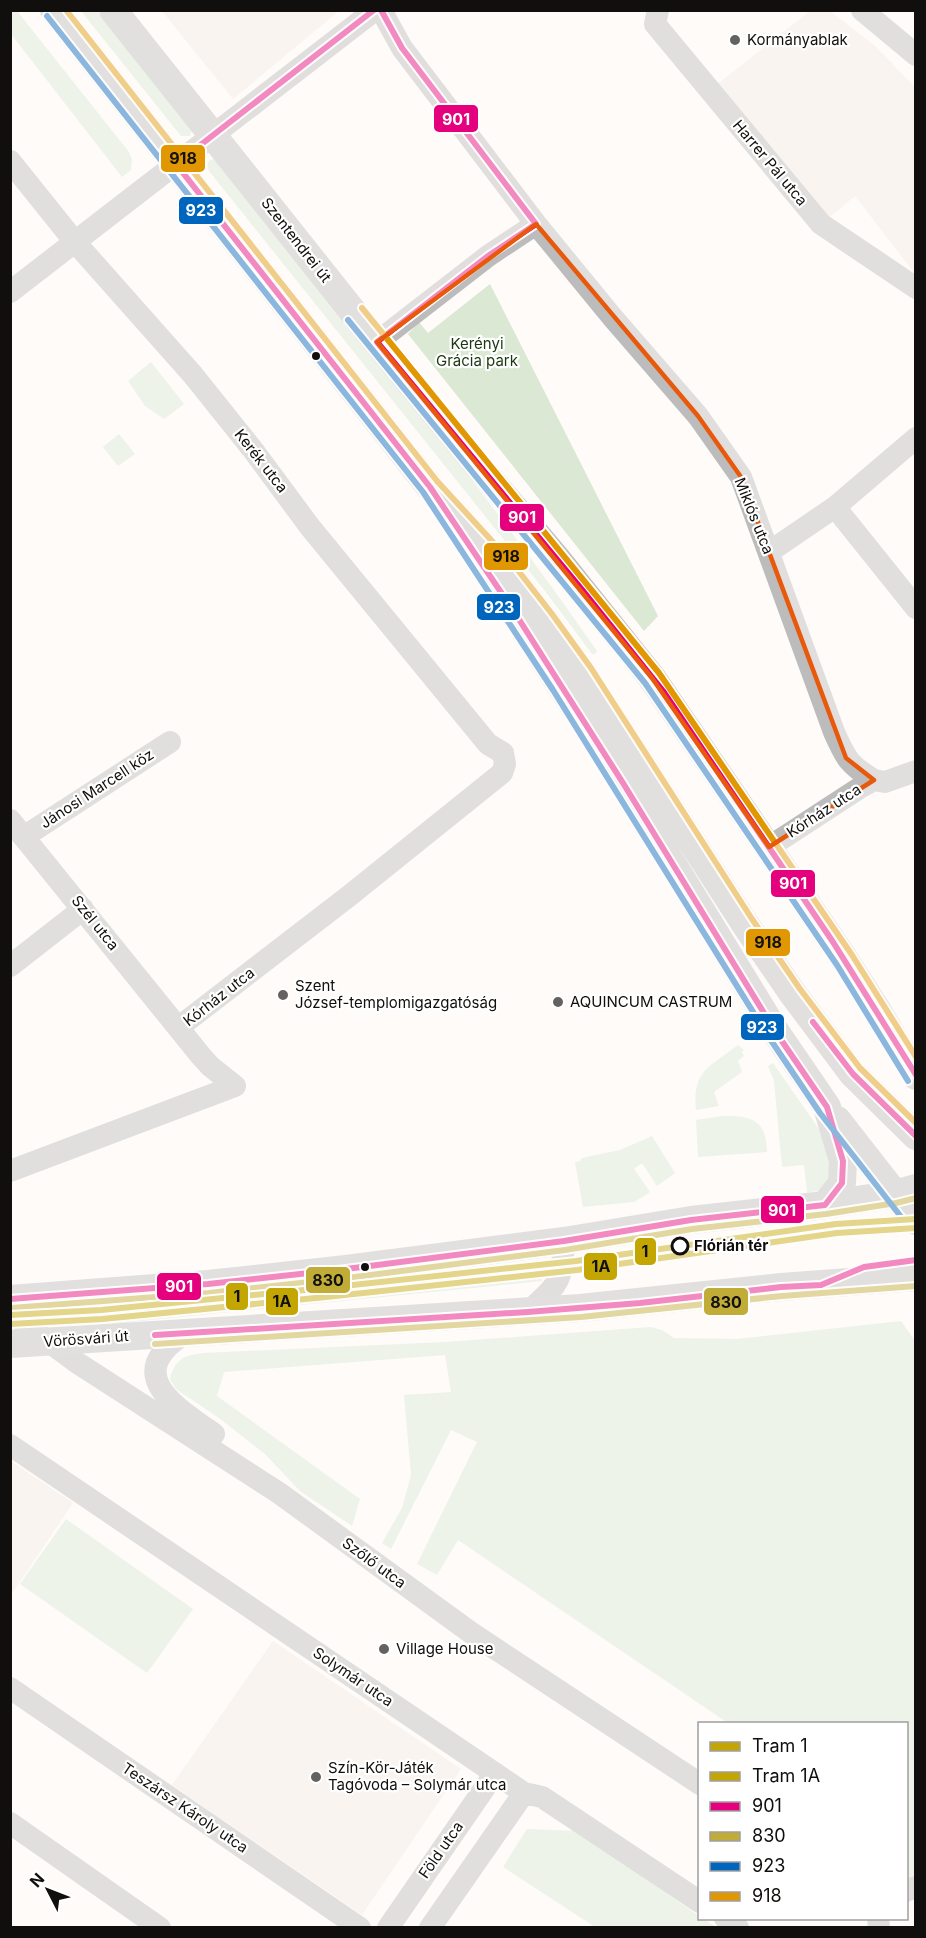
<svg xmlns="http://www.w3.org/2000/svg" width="926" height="1938" font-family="Inter,sans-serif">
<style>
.built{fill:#f3eae4}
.green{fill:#dae8d4}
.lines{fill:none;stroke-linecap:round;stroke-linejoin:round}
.minor{stroke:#bdbcbc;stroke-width:22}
.major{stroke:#c1bfbe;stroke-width:28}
.bus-1-casing{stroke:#fff;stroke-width:10}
.bus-2-casing{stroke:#fff;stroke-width:10}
.bus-3-casing{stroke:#fff;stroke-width:10}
.bus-4-casing{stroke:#fff;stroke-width:10}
.bus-1{stroke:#e5007d;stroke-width:6}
.bus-2{stroke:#c0ac36;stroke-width:6}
.bus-3{stroke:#0065bd;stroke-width:6}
.bus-4{stroke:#e09701;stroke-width:6}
.tram-1-casing{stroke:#fff;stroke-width:10}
.tram-2-casing{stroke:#fff;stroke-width:10}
.tram-1{stroke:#c4a603;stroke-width:6}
.tram-2{stroke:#c4a603;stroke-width:6}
.marked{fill:none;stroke:#e8590c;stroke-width:4.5;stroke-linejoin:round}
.poi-dot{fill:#646260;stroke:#fff;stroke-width:2}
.bus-dot{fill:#110f0d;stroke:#fff;stroke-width:2}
.stop-dot{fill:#fff;stroke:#110f0d;stroke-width:3}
.labels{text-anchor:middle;stroke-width:4.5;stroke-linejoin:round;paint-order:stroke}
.poi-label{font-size:15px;fill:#110f0d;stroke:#fff;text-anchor:start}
.street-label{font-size:15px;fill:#110f0d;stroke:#fff}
.park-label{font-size:15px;fill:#1a370f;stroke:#fff}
.stop-label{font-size:15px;font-weight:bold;fill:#110f0d;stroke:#fff;text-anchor:start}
.line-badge{stroke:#fff;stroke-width:2}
.badge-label{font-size:16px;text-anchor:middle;font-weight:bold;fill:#fff}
.pale-badge-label{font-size:16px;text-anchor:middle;font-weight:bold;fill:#111}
</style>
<rect width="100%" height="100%" fill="#fefbf9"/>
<path class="built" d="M162 11H339L233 99Z
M810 11H830L874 45 915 87V274L855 196 821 224 710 90Z
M11 1461 73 1503 11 1595Z
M273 1641 461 1769 362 1915 172 1785Z"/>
<path class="green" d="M11 10 17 11 129 152 132 160 131 170 122 177 11 34Z
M81 11H97L190 127 192 130 190 136H181Z
M215 159C345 321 479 480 597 651L595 654H592L545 591 209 171 207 164 210 160Z
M490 284 658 616 644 631 408 334 419 322 428 333Z
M151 362 184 404 164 419 145 406 128 381Z
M119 434 135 454 118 466 103 447Z
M738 1045 744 1050 742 1052 744 1056 738 1061 742 1072 714 1092 719 1106 696 1110C692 1070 710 1067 738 1045Z
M773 1063 828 1142 837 1163 821 1190 807 1193 804 1165 782 1167 774 1081 768 1066Z
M722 1116C752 1116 766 1119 767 1152L698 1157 696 1120Z
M652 1136 675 1173 657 1186 642 1163 634 1169 650 1192 634 1202 583 1207 575 1162 580 1161 582 1158 620 1150Z
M539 1260 542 1281 112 1324 111 1306 408 1276Z
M901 1321 916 1342 915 1879H907L906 1724 728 1723 458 1540 437 1575 417 1564 477 1442 451 1430 391 1549 382 1543 402 1508 411 1475 404 1395 451 1392 445 1355 224 1372 217 1396 360 1499 352 1526 300 1491 265 1454 219 1418 176 1389 170 1379C175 1359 183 1356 203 1353L445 1342 651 1327 662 1330 674 1338 737 1339Z
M66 1519 193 1609 147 1673 20 1584Z
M527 1829 578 1831 699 1916 700 1918 703 1919 716 1927H595L503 1867Z"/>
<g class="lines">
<path class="minor" d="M381 10 402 48 536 224 613 318 698 416 741 477 834 732C846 759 849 765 874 780
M658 10 655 24 821 224 916 288
M862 10 916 55
M10 161 75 242 193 375 253 450 310 527 488 744 503 753 505 764 502 773 349 896 179 1027
M10 292 375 10
M377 342 488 256 536 224
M835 507 916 608
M769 552 835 507 916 438
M10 820 201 1056 210 1066 235 1086
M25 836 170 742
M769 847 861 787 874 780 885 782 916 771
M10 966 83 909
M10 1171 235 1086
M528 1312C559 1283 562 1284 564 1241
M10 1313 76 1362 279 1493 470 1632 700 1784
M186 1333C120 1374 176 1407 214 1434
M10 1445 524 1793 542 1797 700 1902
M10 1688 360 1928
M10 1823 160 1928
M906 1891 916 1887
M725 1918 738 1928
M878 1918 879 1928
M388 1928 495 1773
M430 1928 524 1793"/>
<path class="major" d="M54 10 430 487 506 570 545 620 583 673 745 924 793 994 853 1074 916 1136
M113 10 377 342 480 468 557 559 652 678 845 960 877 1010 916 1076
M496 585 623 783 775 1031 827 1107 843 1161 842 1183 825 1205
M837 1120 916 1221
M10 1299 208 1284 346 1269 564 1241 691 1220 825 1205 895 1194 916 1188
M10 1344 580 1308 781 1287 916 1277"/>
<g class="bus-1-casing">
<path id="bus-1" d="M381 10 402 48 536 224
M176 164 374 10
M377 342 583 591 663 691 833 942 916 1075
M377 342 488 256 536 224
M813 1022 853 1074 916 1136
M10 1299 208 1284 346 1269 564 1241 691 1220 825 1205 842 1183 843 1161 827 1107 775 1031 623 783 513 610 430 487 176 164
M155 1335 528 1312 640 1303 781 1287 821 1285 864 1267 916 1260"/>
</g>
<g class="bus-2-casing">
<path id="bus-2" d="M11 1308 209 1293 347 1278 565 1250 692 1229 826 1214 896 1203 916 1198
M155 1344 581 1317 782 1296 916 1286"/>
</g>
<g class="bus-3-casing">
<path id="bus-3" d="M47 16 423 492 553 690 768 1036 820 1113 909 1227
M348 320 645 683 837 965 908 1081"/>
</g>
<g class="bus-4-casing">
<path id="bus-4" d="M66 10 437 481 513 564 552 614 591 668 752 919 800 989 860 1068 916 1123
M362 308 659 673 852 955 916 1057"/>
</g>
<use href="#bus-1" class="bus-1"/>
<use href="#bus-2" class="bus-2"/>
<use href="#bus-3" class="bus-3"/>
<use href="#bus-4" class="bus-4"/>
<g class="tram-1-casing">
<path id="tram-1" d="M10 1315 101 1310 325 1288 576 1261 836 1224 916 1219"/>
</g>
<g class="tram-2-casing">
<path id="tram-2" d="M10 1324 102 1319 326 1297 577 1270 837 1233 916 1228"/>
</g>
<use href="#tram-1" class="tram-1"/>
<use href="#tram-2" class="tram-2"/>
</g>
<path d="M0 0H926V1938H0ZM536 224 698 416 741 477 846 758 874 780 769 847 652 678 377 342Z" fill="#fefbf9" fill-opacity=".55" fill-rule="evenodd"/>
<path class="marked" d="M536 224 698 416 741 477 846 758 874 780 769 847 652 678 377 342Z"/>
<g class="poi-dot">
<circle cx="735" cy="40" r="6"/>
<circle cx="283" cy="995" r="6"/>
<circle cx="558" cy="1002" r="6"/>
<circle cx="384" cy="1649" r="6"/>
<circle cx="316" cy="1777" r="6"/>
</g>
<g class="bus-dot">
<circle cx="316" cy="356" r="5"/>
<circle cx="365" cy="1267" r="5"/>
</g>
<circle class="stop-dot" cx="680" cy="1246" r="8"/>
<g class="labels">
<g class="poi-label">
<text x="747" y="45">Kormányablak</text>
<text x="295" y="991">Szent<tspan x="295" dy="17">József-templomigazgatóság</tspan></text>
<text x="570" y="1007">AQUINCUM CASTRUM</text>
<text x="396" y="1654">Village House</text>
<text x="328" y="1773">Szín-Kör-Játék<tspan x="328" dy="17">Tagóvoda – Solymár utca</tspan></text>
</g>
<g class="street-label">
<text transform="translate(770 163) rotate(50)" y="5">Harrer Pál utca</text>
<text transform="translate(296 240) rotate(52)" y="5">Szentendrei út</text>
<text transform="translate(261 461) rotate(52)" y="5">Kerék utca</text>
<text transform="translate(754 516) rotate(68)" y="5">Miklós utca</text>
<text transform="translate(97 789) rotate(-33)" y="5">Jánosi Marcell köz</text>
<text transform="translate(824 811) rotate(-33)" y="5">Kórház utca</text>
<text transform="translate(95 923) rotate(51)" y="5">Szél utca</text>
<text transform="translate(219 997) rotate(-38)" y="5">Kórház utca</text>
<text transform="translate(86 1339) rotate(-4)" y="5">Vörösvári út</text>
<text transform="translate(374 1563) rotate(36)" y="5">Szőlő utca</text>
<text transform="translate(353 1677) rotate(34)" y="5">Solymár utca</text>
<text transform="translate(185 1808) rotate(34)" y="5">Teszársz Károly utca</text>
<text transform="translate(441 1850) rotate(-55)" y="5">Föld utca</text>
</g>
<g class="park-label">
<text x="477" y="349">Kerényi<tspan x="477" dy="17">Grácia park</tspan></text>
</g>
<g class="stop-label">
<text x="694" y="1251">Flórián tér</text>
</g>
</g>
<g class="line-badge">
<rect x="433" y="104" width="46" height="29" rx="6" fill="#e5007d"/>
<rect x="160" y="144" width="46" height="29" rx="6" fill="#e09701"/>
<rect x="178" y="196" width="46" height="29" rx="6" fill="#0065bd"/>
<rect x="499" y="503" width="46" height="29" rx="6" fill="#e5007d"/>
<rect x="483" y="542" width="46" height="29" rx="6" fill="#e09701"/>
<rect x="476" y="593" width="45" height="28" rx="6" fill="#0065bd"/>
<rect x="770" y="869" width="46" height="29" rx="6" fill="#e5007d"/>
<rect x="745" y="928" width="46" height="29" rx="6" fill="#e09701"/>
<rect x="740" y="1013" width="45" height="28" rx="6" fill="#0065bd"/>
<rect x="760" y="1195" width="45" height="29" rx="6" fill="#e5007d"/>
<rect x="634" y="1237" width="23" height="29" rx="6" fill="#c4a603"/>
<rect x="583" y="1252" width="35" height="29" rx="6" fill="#c4a603"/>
<rect x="305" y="1266" width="46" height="28" rx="6" fill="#c0ac36"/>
<rect x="156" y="1272" width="46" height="29" rx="6" fill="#e5007d"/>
<rect x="225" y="1282" width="24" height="29" rx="6" fill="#c4a603"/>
<rect x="265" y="1287" width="34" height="29" rx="6" fill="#c4a603"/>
<rect x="703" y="1287" width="46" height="29" rx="6" fill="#c0ac36"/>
</g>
<g class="badge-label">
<text x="456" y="125">901</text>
<text x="201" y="216">923</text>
<text x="522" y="523">901</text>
<text x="499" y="613">923</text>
<text x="793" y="889">901</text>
<text x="762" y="1033">923</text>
<text x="782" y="1216">901</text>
<text x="179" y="1292">901</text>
</g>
<g class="pale-badge-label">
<text x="183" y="164">918</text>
<text x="506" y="562">918</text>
<text x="768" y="948">918</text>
<text x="645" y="1257">1</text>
<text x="601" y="1272">1A</text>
<text x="328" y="1286">830</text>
<text x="237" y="1302">1</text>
<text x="282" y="1307">1A</text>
<text x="726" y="1308">830</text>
</g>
<rect width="926" height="1938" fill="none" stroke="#110f0d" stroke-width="24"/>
<rect x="698" y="1722" width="210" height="198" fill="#ffffff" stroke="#a09f9e" stroke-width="1.5"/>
<rect x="710" y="1742" width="30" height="9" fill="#c4a603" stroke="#a09f9e" stroke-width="1.5"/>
<text x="752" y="1752" font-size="18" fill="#110f0d">Tram 1</text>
<rect x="710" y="1772" width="30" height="9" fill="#c4a603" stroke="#a09f9e" stroke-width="1.5"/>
<text x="752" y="1782" font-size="18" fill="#110f0d">Tram 1A</text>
<rect x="710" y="1802" width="30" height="9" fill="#e5007d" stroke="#a09f9e" stroke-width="1.5"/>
<text x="752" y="1812" font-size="18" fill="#110f0d">901</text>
<rect x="710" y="1832" width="30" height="9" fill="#c0ac36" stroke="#a09f9e" stroke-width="1.5"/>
<text x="752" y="1842" font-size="18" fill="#110f0d">830</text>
<rect x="710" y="1862" width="30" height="9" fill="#0065bd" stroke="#a09f9e" stroke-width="1.5"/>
<text x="752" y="1872" font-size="18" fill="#110f0d">923</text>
<rect x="710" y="1892" width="30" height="9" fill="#e09701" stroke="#a09f9e" stroke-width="1.5"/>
<text x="752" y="1902" font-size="18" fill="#110f0d">918</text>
<g transform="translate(48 1890) rotate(312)" stroke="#ffffff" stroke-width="4.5" paint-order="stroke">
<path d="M0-4.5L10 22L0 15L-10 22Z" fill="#110f0d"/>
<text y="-9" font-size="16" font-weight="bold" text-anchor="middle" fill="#110f0d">N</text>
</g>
</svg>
